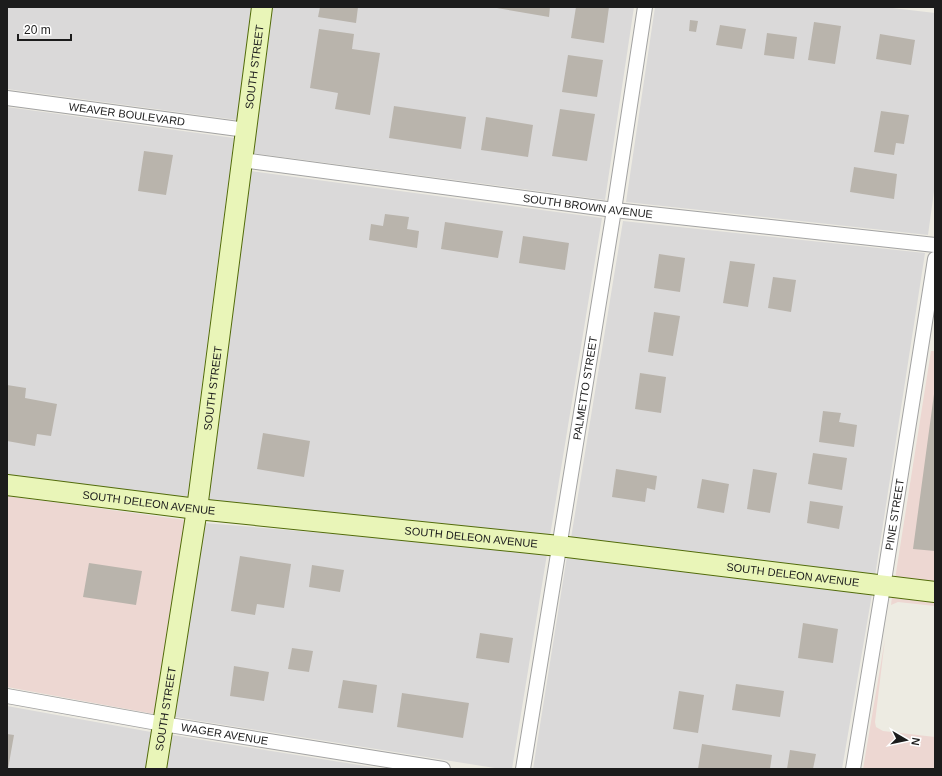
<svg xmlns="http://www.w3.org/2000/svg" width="942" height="776" font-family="Arial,sans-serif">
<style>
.residential{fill:#dad9d9}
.commercial{fill:#edd7d2}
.building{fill:#b9b4ac}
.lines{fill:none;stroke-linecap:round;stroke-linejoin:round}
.street-casing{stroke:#a3a3a3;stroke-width:16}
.secondary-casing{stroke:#526b0b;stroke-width:22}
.street{stroke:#fff;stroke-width:14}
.secondary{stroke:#e9f5b8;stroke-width:20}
.labels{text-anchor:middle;stroke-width:3;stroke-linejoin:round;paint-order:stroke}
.street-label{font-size:11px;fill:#1c1c1c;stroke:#fff}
</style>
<rect width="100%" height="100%" fill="#edebe2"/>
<path class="residential" d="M7 7H251L237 120 7 89Z
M273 7H634L605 200 253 153Z
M655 7H884L935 13V184L928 235 626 202Z
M7 107 234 138 187 499 7 476Z
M251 171 602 218 550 536 208 501Z
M623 221 925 253 875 576 571 538Z
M205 523 441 543 547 554 512 769H501L175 717Z
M567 556 872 594 842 769H533Z
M7 706 151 732 146 769H7Z
M172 735 384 769H167Z"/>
<path class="commercial" d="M931 351H935V583L895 579Z
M7 496 185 520 154 714 7 687Z
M892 597 935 601V606L898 602 891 605Z
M885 639 875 722 876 727 883 731 935 737V769H863Z"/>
<path class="building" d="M320 7H358L356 23 318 17Z
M491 7H550L549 17Z
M576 7H609L604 43 571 38Z
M690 20 698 21 696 32 689 31Z
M814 22 841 26 835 64 808 60Z
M720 25 746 29 742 49 716 45Z
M319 29 354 34 352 49 380 53 370 115 335 109 338 93 310 88Z
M767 33 797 37 794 59 764 55Z
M880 34 915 40 911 65 876 59Z
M568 55 603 60 597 97 562 92Z
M394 106 466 117 461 149 389 138Z
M560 109 595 114 587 161 552 156Z
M881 111 909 115 904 144 896 143 894 155 874 152Z
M486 117 533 125 528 157 481 150Z
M144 151 173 155 166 195 138 191Z
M854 167 897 174 894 199 850 192Z
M385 214 409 217 407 229 419 231 417 248 369 240 371 224 383 226Z
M445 222 503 231 498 258 441 249Z
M523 236 569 243 565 270 519 263Z
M659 254 685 258 680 292 654 288Z
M730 261 755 264 748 307 723 303Z
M773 277 796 280 791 312 768 308Z
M654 312 680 316 673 356 648 352Z
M640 373 666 377 661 413 635 409Z
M7 385 26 388 25 398 57 404 51 436 37 434 35 446 7 441Z
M934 394H935V551L913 549Z
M823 411 841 413 839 422 857 425 854 447 819 442Z
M263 433 310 441 304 477 257 469Z
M813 453 847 458 842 490 808 484Z
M616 469 657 476 655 490 647 488 645 502 612 497Z
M753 469 777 473 770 513 747 509Z
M702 479 729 484 724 513 697 508Z
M810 501 843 506 839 529 807 523Z
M240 556 291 564 284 608 257 604 255 615 231 611Z
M89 563 142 571 136 605 83 597Z
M312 565 344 570 340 592 309 587Z
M803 623 838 629 833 663 798 658Z
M480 633 513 638 509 663 476 658Z
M292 648 313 651 309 672 288 669Z
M234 666 269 672 264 701 230 696Z
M343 680 377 685 373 713 338 708Z
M736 684 784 691 780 717 732 710Z
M679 691 704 695 698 733 673 729Z
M402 693 469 703 463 738 397 727Z
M7 734 14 735 8 769H7Z
M702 744 772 755 770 769H698Z
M790 750 816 754 813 769H787Z"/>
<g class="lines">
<g class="street-casing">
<g id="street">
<path id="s1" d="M7 98 246 130"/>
<path id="s2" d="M242 160 614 210 935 245"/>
<path id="s3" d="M7 696 163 724 443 769"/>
<path id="s4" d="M523 769 614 210 645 7"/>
<path id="s5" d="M853 769 883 587 935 259"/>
</g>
</g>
<g class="secondary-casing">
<g id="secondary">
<path id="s6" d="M7 485 197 509 559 546 935 592"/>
<path id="s7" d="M156 769 197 509 262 7"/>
</g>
</g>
<use href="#street" class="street"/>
<use href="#secondary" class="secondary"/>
</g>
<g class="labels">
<g class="street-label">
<text dy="4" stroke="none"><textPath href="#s7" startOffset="709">SOUTH STREET</textPath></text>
<text dy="4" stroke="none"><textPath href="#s1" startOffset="121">WEAVER BOULEVARD</textPath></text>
<text dy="4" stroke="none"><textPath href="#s2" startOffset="349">SOUTH BROWN AVENUE</textPath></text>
<text dy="4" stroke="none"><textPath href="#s7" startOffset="385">SOUTH STREET</textPath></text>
<text dy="4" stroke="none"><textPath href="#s4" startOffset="386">PALMETTO STREET</textPath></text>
<text dy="4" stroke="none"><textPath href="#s6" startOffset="143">SOUTH DELEON AVENUE</textPath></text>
<text dy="4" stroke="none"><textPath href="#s5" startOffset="258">PINE STREET</textPath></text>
<text dy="4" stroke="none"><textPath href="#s6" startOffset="467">SOUTH DELEON AVENUE</textPath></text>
<text dy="4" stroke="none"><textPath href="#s6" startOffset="791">SOUTH DELEON AVENUE</textPath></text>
<text dy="4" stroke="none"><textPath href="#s7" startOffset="61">SOUTH STREET</textPath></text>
<text dy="4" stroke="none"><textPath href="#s3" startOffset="221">WAGER AVENUE</textPath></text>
</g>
</g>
<rect width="942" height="776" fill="none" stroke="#1c1c1c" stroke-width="16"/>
<g transform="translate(906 740) rotate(99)" stroke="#ffffff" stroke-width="3" paint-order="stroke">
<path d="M0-3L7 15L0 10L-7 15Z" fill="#1c1c1c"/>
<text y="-6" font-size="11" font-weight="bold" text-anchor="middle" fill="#1c1c1c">N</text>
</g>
<path d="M18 34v6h53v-6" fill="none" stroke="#1c1c1c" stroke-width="2"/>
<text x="24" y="34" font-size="12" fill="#1c1c1c" stroke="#ffffff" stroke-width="3" paint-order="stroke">20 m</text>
</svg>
